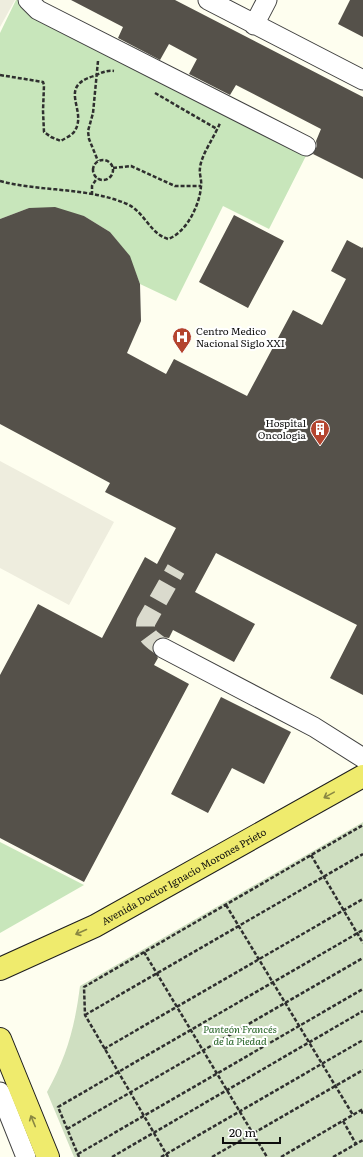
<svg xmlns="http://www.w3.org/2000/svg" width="363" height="1157" font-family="Literata,serif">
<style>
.green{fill:#c8e6bb}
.cemetery{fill:#cfdfc1}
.plaza{fill:#eeedde}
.building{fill:#55514a}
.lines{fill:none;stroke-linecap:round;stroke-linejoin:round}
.minor-tunnel{stroke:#dadacd;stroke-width:19;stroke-dasharray:19 10;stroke-linecap:butt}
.minor-casing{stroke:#404040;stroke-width:21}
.major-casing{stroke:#1e1e1e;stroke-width:24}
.path{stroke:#2f2f2f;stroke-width:2.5;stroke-dasharray:4 2;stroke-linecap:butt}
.minor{stroke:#fff;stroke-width:19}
.major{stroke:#efeb6d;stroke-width:22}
.oneway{stroke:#898742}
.labels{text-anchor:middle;stroke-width:4;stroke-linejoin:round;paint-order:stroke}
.poi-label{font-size:10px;fill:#0d0d0d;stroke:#fff;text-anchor:start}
.street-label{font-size:10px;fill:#0d0d0d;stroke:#fff}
.park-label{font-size:10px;font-style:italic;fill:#226122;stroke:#fff}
</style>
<rect width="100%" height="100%" fill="#fefeef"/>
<path class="green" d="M16 0H22L313 142 269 229 223 206 176 301 140 284 129 256 110 232 84 216 29 208 0 219V33Z
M0 842 84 885 0 933Z"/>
<path class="cemetery" d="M363 822V1157H74L47 1092C67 1056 75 1026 80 986Z"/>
<path class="plaza" d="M0 0H15L0 27Z
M0 461 114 522 69 605 0 568Z"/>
<path class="building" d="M71 0H175L363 97V179L313 154 317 146 316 141 321 129 236 85 230 95 189 74 197 59 169 44 160 60 118 38 123 27Z
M350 0H363V37L338 24Z
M55 207 84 216 110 232 130 256 140 284 141 321 127 353 166 374 174 359 247 396 293 310 322 325 346 279 331 271 347 240 362 248 363 247V695L330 678 357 625 216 553 195 592 255 624 234 662 173 630 169 638 162 637 153 643 152 649 158 658 154 665 189 684 84 882 0 838V675L38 604 102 638 145 557 157 564 176 528 105 492 110 483 0 424V219L29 208Z
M234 215 284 241 248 308 199 282Z
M221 697 291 732 264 784 232 768 208 813 171 794Z"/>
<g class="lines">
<path class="minor-tunnel" d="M163 648C153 640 143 636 146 622L176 569"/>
<g class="minor-casing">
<path id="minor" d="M28 0 38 10 306 146
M208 0 363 80
M254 25 267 0
M163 648 314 727 363 758
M0 1092 26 1157"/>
</g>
<g class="major-casing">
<g id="major">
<path id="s1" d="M0 969 95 926 363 776"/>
<path d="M0 1039 48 1157"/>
</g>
</g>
<path class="path" d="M98 61 93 113 88 131 89 139 98 161
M0 75 43 82 44 85 43 111 44 132 51 137 61 141C65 138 71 136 74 132 89 111 56 87 94 76 101 73 106 70 114 71
M155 93 217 129
M93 170a10 10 0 1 1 20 0a10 10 0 1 1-20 0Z
M113 168 131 166 175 186H201
M0 181C41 192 88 187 127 204 145 212 149 233 168 239 186 233 200 205 201 186 202 180 199 174 200 168 201 155 215 136 220 123
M92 195V186L97 178
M311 855 363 943
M226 905 353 1115
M144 952 267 1157
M85 1015 363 854
M104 1049 363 899
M361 1110 363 1114
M343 1121 356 1144
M67 1129 363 958
M78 1154 363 989
M79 1157 58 1107 363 930
M112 1157 363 1011
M161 1157 363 1040
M168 1157 85 1015 84 987 363 825
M212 1157 363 1070
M281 1157 363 1109
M333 1157 363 1140"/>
<use href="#minor" class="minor"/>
<use href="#major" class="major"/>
</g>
<defs><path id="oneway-shaft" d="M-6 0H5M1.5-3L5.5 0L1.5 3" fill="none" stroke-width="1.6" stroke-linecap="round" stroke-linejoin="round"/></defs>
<g class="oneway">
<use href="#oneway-shaft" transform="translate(329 795) rotate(151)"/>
<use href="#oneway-shaft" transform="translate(81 932) rotate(156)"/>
<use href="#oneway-shaft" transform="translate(33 1121) rotate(-112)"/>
</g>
<defs>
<g id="hospital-pin" transform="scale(1)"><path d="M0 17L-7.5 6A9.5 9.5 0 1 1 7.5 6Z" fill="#b4442e" stroke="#fff"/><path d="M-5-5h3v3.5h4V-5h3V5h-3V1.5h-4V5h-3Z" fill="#fff"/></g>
<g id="building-pin" transform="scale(1)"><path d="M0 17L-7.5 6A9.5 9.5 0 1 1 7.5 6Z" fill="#b4442e" stroke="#fff"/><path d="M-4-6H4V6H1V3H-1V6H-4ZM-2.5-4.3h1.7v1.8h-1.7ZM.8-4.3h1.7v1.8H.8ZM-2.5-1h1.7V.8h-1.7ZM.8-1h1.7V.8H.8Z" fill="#fff"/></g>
</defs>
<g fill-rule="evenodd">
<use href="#hospital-pin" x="182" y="337"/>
<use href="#building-pin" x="320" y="429"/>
</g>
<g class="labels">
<g class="poi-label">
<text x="196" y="335">Centro Medico<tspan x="196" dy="12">Nacional Siglo XXI</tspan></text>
<text x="306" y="427" text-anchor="end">Hospital<tspan x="306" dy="12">Oncologia</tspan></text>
</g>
<g class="street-label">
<text dy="4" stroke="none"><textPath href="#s1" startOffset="206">Avenida Doctor Ignacio Morones Prieto</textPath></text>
</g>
<g class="park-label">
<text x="240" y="1033">Panteón Francés<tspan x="240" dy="12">de la Piedad</tspan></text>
</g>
</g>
<path d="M223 1137v6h57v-6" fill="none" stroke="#0d0d0d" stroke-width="2"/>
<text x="229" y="1137" font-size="12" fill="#0d0d0d" stroke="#ffffff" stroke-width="3" paint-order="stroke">20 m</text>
</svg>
